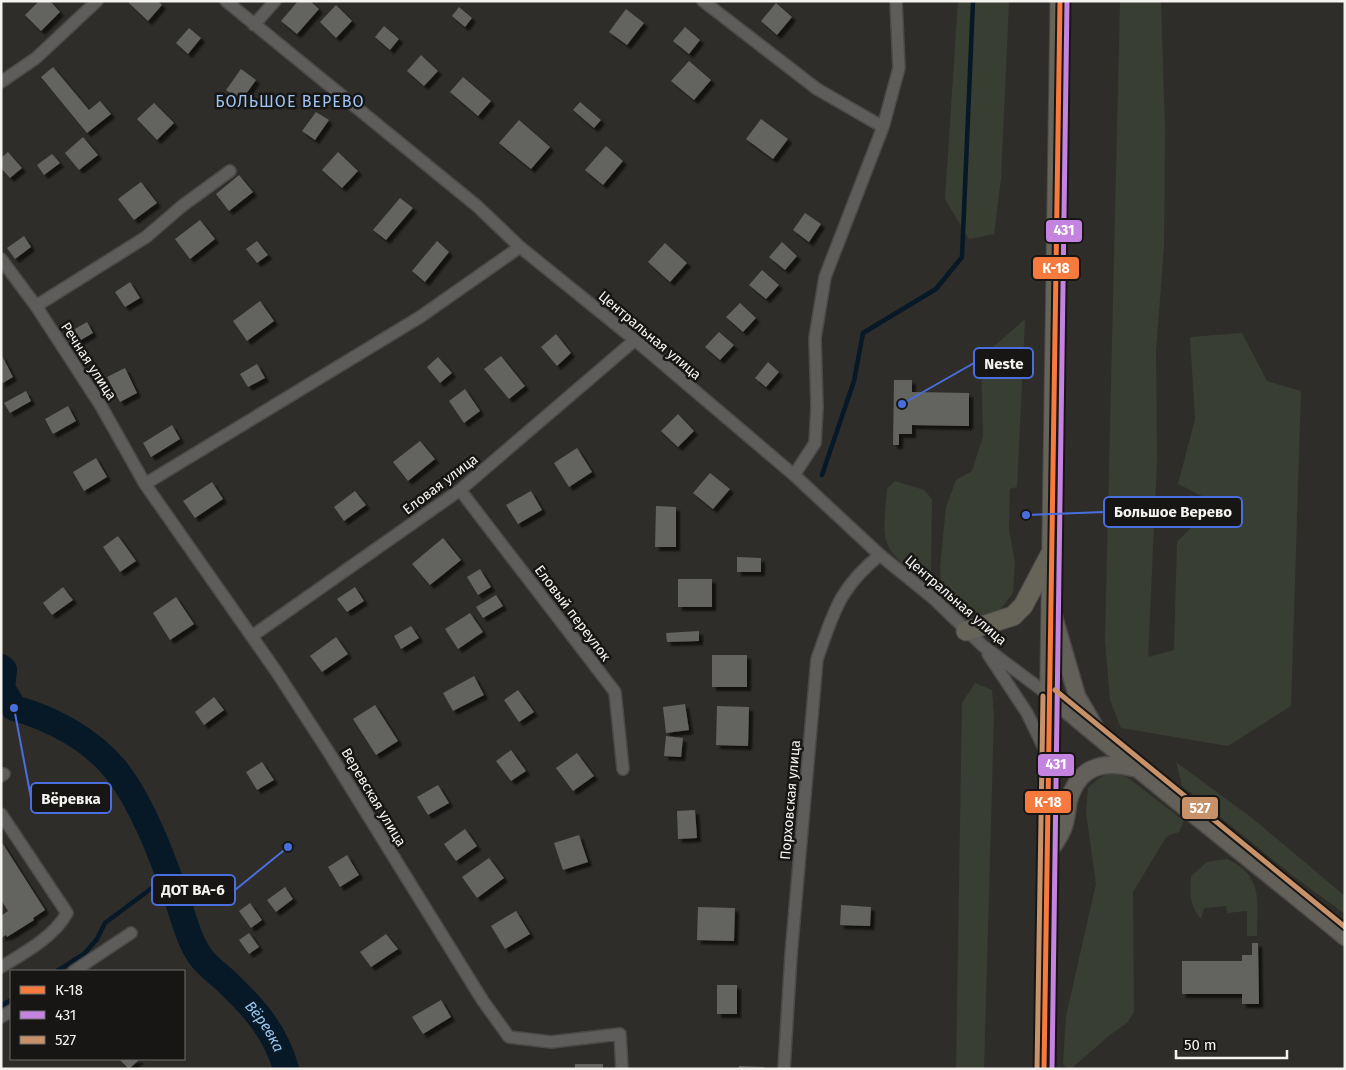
<svg xmlns="http://www.w3.org/2000/svg" width="1346" height="1070" font-family="'Fira Sans',sans-serif">
<style>
.green{fill:#393e32}
.lines{fill:none;stroke-linecap:round;stroke-linejoin:round}
.stream{stroke:#071826;stroke-width:4.5}
.river{stroke:#071826;stroke-width:26}
.building{fill:#646360;filter:url(#shadow)}
.street-casing{stroke:#4b4a48;stroke-width:14}
.secondary-casing{stroke:#4b4a48;stroke-width:19}
.primary-casing{stroke:#4b4a48;stroke-width:21}
.street{stroke:#5f5d5c;stroke-width:11}
.secondary{stroke:#63605a;stroke-width:16}
.primary{stroke:#666359;stroke-width:19}
.bus-1-casing{stroke:#171614;stroke-width:9}
.bus-2-casing{stroke:#171614;stroke-width:9}
.bus-3-casing{stroke:#171614;stroke-width:9}
.bus-1{stroke:#f6793e;stroke-width:5}
.bus-2{stroke:#c483df;stroke-width:5}
.bus-3{stroke:#c7916a;stroke-width:5}
.labels{text-anchor:middle;stroke-width:5;stroke-linejoin:round;paint-order:stroke}
.street-label{font-size:14px;fill:#f5f3f0;stroke:#171614}
.water-label{font-size:15px;font-style:italic;fill:#9cc8ee;stroke:#171614}
.quarter-label{font-size:16px;letter-spacing:1px;fill:#9dc4f4;stroke:#171614}
.leader{fill:none;stroke:#486fdd;stroke-width:2}
.callout-dot{fill:#486fdd;stroke:#171614;stroke-width:2}
.callout{fill:#171614;stroke:#486fdd;stroke-width:2}
.callout-label{font-size:15px;text-anchor:middle;font-weight:bold;fill:#f5f3f0}
.line-badge{stroke:#171614;stroke-width:2}
.badge-label{font-size:14px;text-anchor:middle;font-weight:bold;fill:#fff}
</style>
<defs>
<filter id="shadow"><feDropShadow dx="4" dy="4" stdDeviation="1" flood-color="#0009"/></filter>
</defs>
<rect width="100%" height="100%" fill="#2f2d2a"/>
<path class="green" d="M958 1H1009L1001 178 994 234 969 239 945 199Z
M1120 1H1161L1165 128 1164 247 1156 351 1157 462 1148 657 1174 650 1177 542 1201 518 1202 496 1178 484 1195 419 1190 337 1242 333 1267 381 1301 391 1291 706 1228 746 1121 728 1110 700 1105 640Z
M1025 319 1017 487 1010 489 1009 529 1015 563 1013 593 1000 610 978 618 954 614 942 600 940 567 946 507 956 480 972 471 983 436 981 358Z
M895 481 924 490 932 499 931 573 926 579 920 578C878 545 883 540 887 489Z
M975 683 992 690 994 715 984 1069H956L962 703Z
M1176 762 1252 818 1345 896V914L1293 876 1182 786Z
M1112 772 1127 777 1184 821 1179 832 1167 836 1133 892 1134 1012 1127 1023 1111 1034 1072 1068 1066 1067 1063 1064 1066 1016 1096 884 1086 812 1088 788 1099 778Z
M1227 859C1264 876 1257 901 1257 936H1247V911L1227 913 1226 906 1204 908 1201 919C1189 905 1190 894 1191 876L1207 862Z"/>
<g class="lines">
<path class="stream" d="M822 475 854 381 863 333 936 289 962 257 973 1
M57 971 84 954 97 939 105 923 168 876
M1 1006 11 1000"/>
<path class="river" id="s1" d="M1 667 4 670 2 688 14 708C51 718 91 739 116 770 142 803 161 854 175 893 183 914 187 937 200 956 206 965 217 973 225 980 253 1007 275 1030 286 1069"/>
</g>
<path class="building" d="M39 1H50L60 12 41 31 25 15Z
M131 1H158L162 5 148 21 129 3Z
M298 1H310L319 9 297 34 281 21Z
M776 3 792 17 777 35 761 21Z
M336 5 352 21 336 38 320 22Z
M459 7 472 18 465 27 452 16Z
M626 9 644 23 627 45 609 32Z
M384 26 399 39 390 50 375 37Z
M685 27 700 40 689 54 673 41Z
M189 28 201 38 188 54 176 43Z
M421 55 438 71 424 86 407 71Z
M689 61 711 80 694 100 671 81Z
M53 67 89 110 100 101 111 114 87 133 41 77Z
M241 69 256 80 241 101 226 90Z
M463 77 491 101 478 116 450 92Z
M580 102 601 120 594 128 573 110Z
M154 103 174 123 157 140 137 119Z
M316 112 329 120 315 140 302 131Z
M761 119 788 139 773 159 746 139Z
M519 120 550 147 531 169 499 143Z
M83 137 98 155 79 170 65 153Z
M606 146 623 161 603 185 585 170Z
M8 152 22 168 10 178 1 168V158Z
M338 152 358 171 342 188 322 170Z
M52 154 60 163 44 175 37 165Z
M239 175 253 192 229 211 216 194Z
M141 182 157 203 134 220 118 199Z
M400 198 413 208 386 240 373 230Z
M805 213 821 224 809 242 793 230Z
M200 220 215 239 190 259 175 239Z
M24 236 31 247 15 259 7 248Z
M257 241 268 255 257 263 246 249Z
M437 241 449 252 425 282 412 271Z
M782 242 797 256 785 270 769 257Z
M665 243 687 263 670 282 648 262Z
M762 270 779 285 766 299 749 285Z
M130 282 140 298 125 307 115 292Z
M260 301 274 321 247 341 233 321Z
M740 303 756 318 743 332 726 317Z
M87 322 93 333 72 345 66 334Z
M719 332 734 345 720 360 705 347Z
M556 334 571 353 557 366 541 347Z
M1 354 13 377 1 384Z
M501 356 525 386 509 399 484 369Z
M438 357 452 373 440 383 427 367Z
M768 362 779 372 766 387 755 378Z
M257 364 265 378 248 387 240 374Z
M125 368 137 393 120 402 107 377Z
M894 380H912V392L969 393V426L912 425V434H899V445H893Z
M465 389 480 411 464 423 449 401Z
M26 391 31 401 10 413 4 403Z
M68 406 76 421 53 434 45 419Z
M678 414 694 431 678 447 661 431Z
M172 425 180 439 151 457 143 443Z
M420 441 435 459 408 481 393 462Z
M577 448 592 472 569 487 554 463Z
M96 458 107 477 84 491 73 472Z
M710 473 730 489 713 509 693 493Z
M212 482 223 499 195 518 183 501Z
M355 491 366 505 344 521 334 507Z
M531 491 542 510 518 524 506 505Z
M656 506 676 507V547H655Z
M118 536 136 561 120 572 103 547Z
M443 538 461 560 430 585 412 564Z
M737 557 761 558V572H737Z
M480 569 491 587 478 595 467 577Z
M678 579H712V607H678Z
M63 587 73 600 52 615 43 603Z
M355 587 364 601 347 612 337 599Z
M496 595 503 606 483 618 476 607Z
M176 597 194 624 170 640 153 613Z
M470 613 483 632 458 649 445 629Z
M411 626 419 638 401 649 394 636Z
M699 631V641L667 642 666 633Z
M336 637 348 654 322 672 310 656Z
M712 655H747V687H712Z
M474 676 484 695 453 711 443 693Z
M518 690 534 712 519 722 504 700Z
M214 697 224 710 204 725 195 712Z
M685 704 689 730 666 733 663 707Z
M375 705 398 741 376 755 353 719Z
M717 706 749 707 748 746 716 745Z
M666 736 683 738 681 757 664 756Z
M511 750 526 771 511 781 496 761Z
M577 753 594 776 573 791 556 768Z
M262 762 274 780 257 790 246 772Z
M438 785 449 803 428 815 417 797Z
M695 810 697 838 678 839 677 811Z
M465 829 477 846 456 861 444 844Z
M579 835 588 862 563 870 554 843Z
M1 841 45 910 33 918 34 920 7 937 6 935 1 938V916L8 911 1 900Z
M347 855 359 875 340 887 328 867Z
M489 858 504 878 477 898 462 877Z
M285 887 293 899 276 912 267 900Z
M250 903 262 920 251 928 239 911Z
M841 905 871 907 870 926 840 925Z
M698 907 735 908 734 941 697 940Z
M516 911 530 934 505 949 491 926Z
M249 933 259 947 249 954 239 940Z
M386 934 398 949 371 967 360 952Z
M1252 943H1258L1259 1004H1242V994H1182V961H1242V955H1252Z
M717 985H737V1014H717Z
M441 1000 451 1017 423 1034 412 1017Z
M119 1059H140L129 1069Z
M575 1064H603V1069H575Z
M739 1066 764 1067V1069H739Z"/>
<g class="lines">
<g class="street-casing">
<path id="street" d="M226 1 477 206 520 247 635 340 794 475 880 555 933 598 983 646 1050 696
M703 1 817 89 883 127
M254 25 275 1
M1 82 36 58 97 1
M1 259 36 306 101 406 145 484 276 671 328 751 483 1001 509 1037 551 1042 620 1034 622 1069
M36 306 146 237 182 206 230 171
M794 475 815 443 817 407 815 338 825 277 883 127 899 68 896 1
M145 484 420 317 520 247
M460 490 615 692 623 769
M252 636 460 490 635 340
M988 654 1027 713 1045 750
M1 776 4 774
M1 814 67 913C54 937 24 953 1 967
M74 971 131 933
M1 1017 11 1011
M784 1069 791 955 817 659C834 611 840 587 880 555"/>
</g>
<g class="secondary-casing">
<path id="secondary" d="M1054 617 1077 696 1095 727
M1050 696C1147 779 1247 856 1345 937
M1046 856C1052 847 1061 837 1064 826 1067 818 1067 808 1069 800 1079 767 1102 760 1133 768"/>
</g>
<g class="primary-casing">
<path id="primary" d="M966 631 1013 616 1023 606 1051 553
M1044 1069 1060 1"/>
</g>
<use href="#street" class="street"/>
<use href="#secondary" class="secondary"/>
<use href="#primary" class="primary"/>
<g class="bus-1-casing">
<path id="bus-1" d="M1044 1069 1060 1"/>
</g>
<g class="bus-2-casing">
<path id="bus-2" d="M1052 1069 1067 1"/>
</g>
<g class="bus-3-casing">
<path id="bus-3" d="M1055 690 1345 927
M1037 1069 1043 696"/>
</g>
<use href="#bus-1" class="bus-1"/>
<use href="#bus-2" class="bus-2"/>
<use href="#bus-3" class="bus-3"/>
</g>
<g class="labels">
<g class="street-label">
<text transform="translate(650 335) rotate(40)" y="5">Центральная улица</text>
<text transform="translate(89 361) rotate(57)" y="5">Речная улица</text>
<text transform="translate(440 484) rotate(-37)" y="5">Еловая улица</text>
<text transform="translate(956 600) rotate(41)" y="5">Центральная улица</text>
<text transform="translate(573 613) rotate(53)" y="5">Еловый переулок</text>
<text transform="translate(374 797) rotate(59)" y="5">Веревская улица</text>
<text transform="translate(790 800) rotate(-85)" y="5">Порховская улица</text>
</g>
<g class="water-label">
<text dy="5" stroke="none"><textPath href="#s1" startOffset="468">Вёревка</textPath></text>
</g>
<g class="quarter-label">
<text x="290" y="107">БОЛЬШОЕ ВЕРЕВО</text>
</g>
</g>
<path class="leader" d="M902 404L974 363M1026 515L1104 512M14 708L31 798M288 847L235 890"/>
<g class="callout-dot">
<circle cx="902" cy="404" r="5"/>
<circle cx="1026" cy="515" r="5"/>
<circle cx="14" cy="708" r="5"/>
<circle cx="288" cy="847" r="5"/>
</g>
<g class="callout">
<rect x="974" y="348" width="59" height="30" rx="5"/>
<rect x="1104" y="497" width="138" height="30" rx="5"/>
<rect x="31" y="783" width="80" height="30" rx="5"/>
<rect x="152" y="875" width="83" height="30" rx="5"/>
</g>
<g class="callout-label">
<text x="1004" y="369">Neste</text>
<text x="1173" y="517">Большое Верево</text>
<text x="71" y="804">Вёревка</text>
<text x="193" y="895">ДОТ ВА-6</text>
</g>
<g class="line-badge">
<rect x="1045" y="219" width="38" height="24" rx="5" fill="#c483df"/>
<rect x="1032" y="256" width="48" height="24" rx="5" fill="#f6793e"/>
<rect x="1037" y="753" width="38" height="24" rx="5" fill="#c483df"/>
<rect x="1024" y="790" width="48" height="24" rx="5" fill="#f6793e"/>
<rect x="1181" y="796" width="38" height="24" rx="5" fill="#c7916a"/>
</g>
<g class="badge-label">
<text x="1064" y="235">431</text>
<text x="1056" y="273">К-18</text>
<text x="1056" y="769">431</text>
<text x="1048" y="807">К-18</text>
<text x="1200" y="813">527</text>
</g>
<rect width="1346" height="1070" fill="none" stroke="#f5f3f0" stroke-width="5"/>
<rect x="10" y="970" width="175" height="90" fill="#171614" stroke="#706e6c"/>
<rect x="20" y="986" width="25" height="8" fill="#f6793e" stroke="#706e6c"/>
<text x="55" y="995" font-size="15" fill="#f5f3f0">К-18</text>
<rect x="20" y="1011" width="25" height="8" fill="#c483df" stroke="#706e6c"/>
<text x="55" y="1020" font-size="15" fill="#f5f3f0">431</text>
<rect x="20" y="1036" width="25" height="8" fill="#c7916a" stroke="#706e6c"/>
<text x="55" y="1045" font-size="15" fill="#f5f3f0">527</text>
<path d="M1176 1050v8h111v-8" fill="none" stroke="#f5f3f0" stroke-width="2.5"/>
<text x="1184" y="1050" font-size="15" fill="#f5f3f0" stroke="#171614" stroke-width="4" paint-order="stroke">50 m</text>
</svg>
